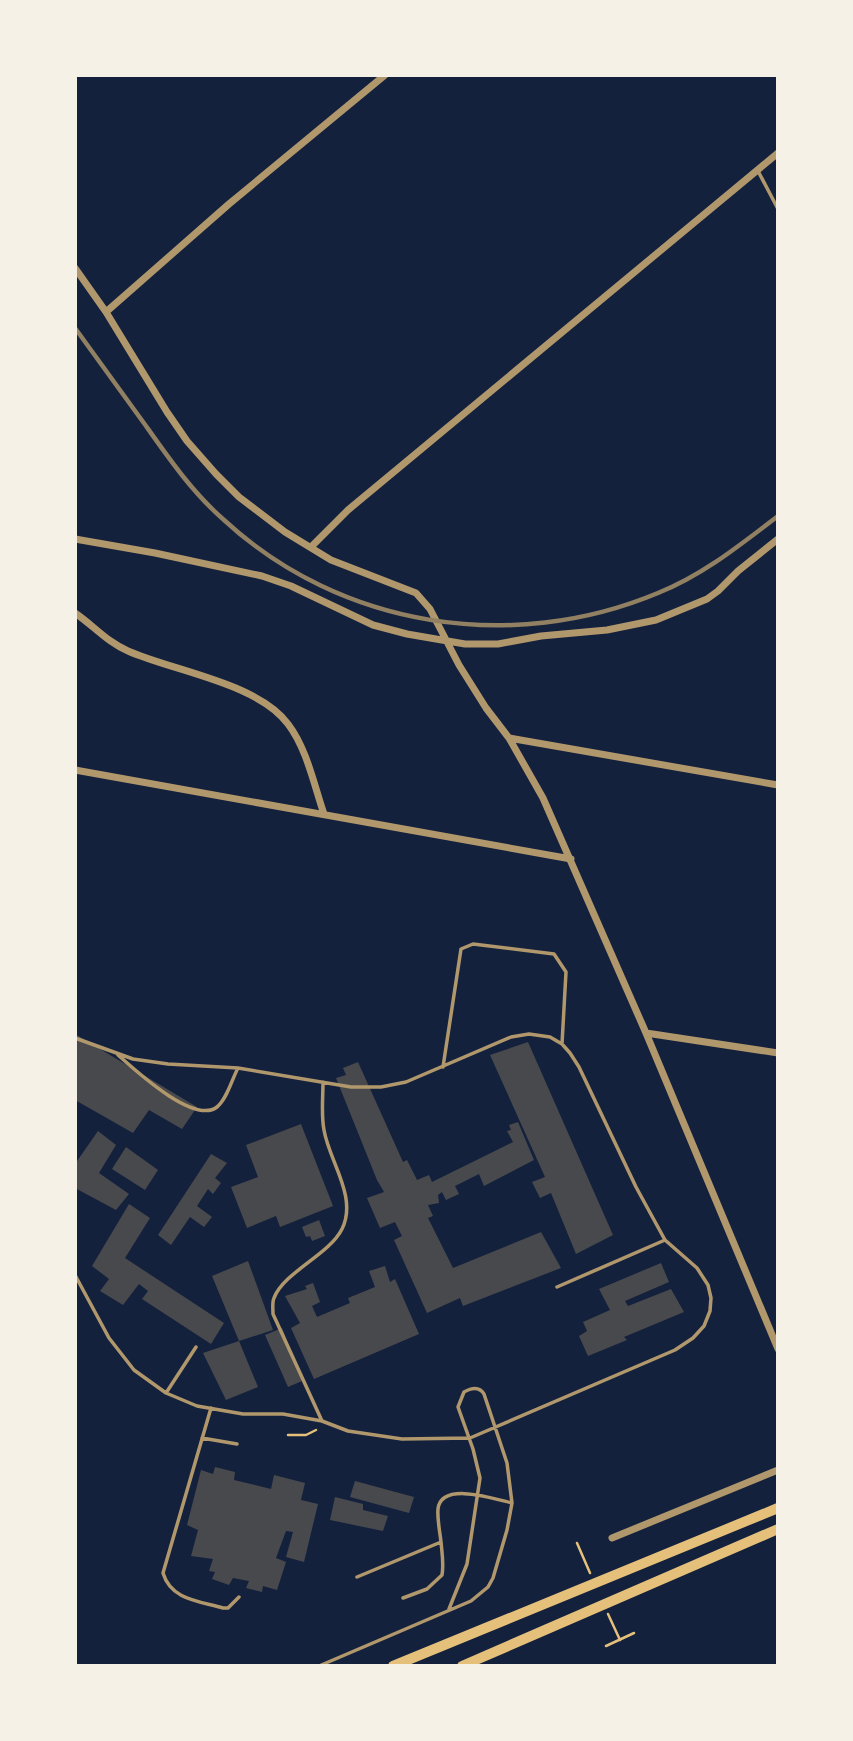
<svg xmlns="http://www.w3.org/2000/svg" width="853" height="1741" font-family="Signika,sans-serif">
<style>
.building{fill:#48494c}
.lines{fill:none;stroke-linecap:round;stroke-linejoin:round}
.path{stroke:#e5c07b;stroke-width:2.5}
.service{stroke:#b1986c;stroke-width:3.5}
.minor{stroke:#b1986c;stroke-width:7}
.secondary{stroke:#e5c07b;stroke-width:10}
.rail{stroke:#918062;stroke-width:4.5}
</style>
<rect width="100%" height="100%" fill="#14213d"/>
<path class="building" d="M75 1034 197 1107 182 1129 149 1110 133 1133 75 1100Z
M528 1042 613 1235 576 1254 551 1193 540 1198 532 1182 545 1177 490 1055Z
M358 1062 403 1162 407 1160 417 1180 429 1175 432 1182 513 1142 507 1131 511 1130 509 1125 518 1122 534 1160 484 1186 479 1174 455 1186 459 1194 446 1200 442 1192 438 1195 439 1203 428 1205 433 1216 428 1218 453 1268 541 1232 561 1268 463 1306 460 1298 427 1313 394 1240 402 1236 395 1222 380 1228 367 1198 384 1192 377 1180 336 1078 346 1075 343 1068Z
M301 1124 333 1206 280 1227 276 1216 247 1228 231 1187 258 1177 246 1145Z
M98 1131 116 1145 99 1173 129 1194 116 1210 75 1188V1164Z
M126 1147 158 1170 145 1190 112 1169Z
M211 1154 227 1163 215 1178 221 1183 213 1194 208 1189 197 1206 212 1217 204 1227 190 1217 171 1245 158 1235Z
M129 1204 150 1218 125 1258 224 1323 211 1344 142 1299 148 1291 139 1284 123 1305 100 1291 109 1279 92 1266Z
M319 1220 325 1236 312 1241 310 1236 306 1237 302 1227Z
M248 1261 273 1330 239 1341 212 1276Z
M661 1263 669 1282 625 1301 628 1306 671 1289 684 1312 624 1337 627 1340 588 1356 579 1336 587 1331 583 1322 610 1310 599 1289Z
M385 1266 390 1282 395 1279 419 1334 314 1379 291 1328 300 1323 285 1296 307 1289 305 1286 313 1283 320 1302 312 1306 317 1317 350 1303 348 1298 375 1287 369 1271Z
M282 1328 302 1381 288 1387 265 1335Z
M239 1341 258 1387 226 1400 203 1353Z
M215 1467 235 1472 234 1480 271 1489 274 1475 305 1483 301 1500 318 1504 304 1562 286 1557 293 1532 286 1531 276 1558 286 1562 277 1590 263 1586 262 1592 246 1588 249 1581 233 1578 229 1585 212 1579 215 1572 209 1571 213 1559 191 1556 198 1530 187 1525 201 1470 213 1474Z
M355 1481 414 1497 409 1513 350 1497Z
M335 1497 363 1504V1510L388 1516 383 1531 330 1520Z"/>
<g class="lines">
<path class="path" d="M288 1435H306L316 1430
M577 1543 590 1573
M608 1614 620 1640
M606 1646 634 1633"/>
<path class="service" d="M758 171 778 209
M75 1038 133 1059 168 1064 238 1068 351 1087H381L406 1082 511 1037 529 1034 550 1037 562 1044 570 1053 579 1067 636 1187 665 1240 697 1268 708 1285 711 1298 710 1311 704 1326 693 1338 675 1350 470 1438 402 1439 348 1431 322 1421 283 1414H243L197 1406 166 1393 134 1370 109 1338 75 1275
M118 1055C135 1070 194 1125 217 1107 227 1099 232 1079 238 1068
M443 1067 461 949 473 944 554 954 566 972 562 1044
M557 1287 665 1240
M166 1393 196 1347
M211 1408 163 1573C171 1600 199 1601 223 1608H228L239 1597
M322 1421 273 1314C273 1309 272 1302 274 1298 284 1272 329 1255 342 1229 358 1197 329 1161 324 1130 321 1115 323 1098 323 1082
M202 1438 237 1444
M357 1577 441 1542
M403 1598 427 1589 442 1575C444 1564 442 1553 441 1542 440 1532 437 1519 438 1509 441 1481 495 1499 512 1503
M319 1666 471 1601 488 1587 493 1578 507 1530 512 1503 507 1463 484 1394C479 1386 471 1388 464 1392L458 1407 473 1449 480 1478 467 1564 449 1609"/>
<path class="minor" d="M75 268 106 312 167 412 187 441 216 474 239 497 285 532 331 560 416 593 430 609 459 665 486 708 509 738 543 798 646 1033 778 1349
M106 312 229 204 385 75
M75 539 155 553 262 576 291 586 373 625 407 634 465 644H498L541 636 607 630 656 620 707 599 718 591 738 571 778 539
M311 547 348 510 778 153
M75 613C94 626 107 642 128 651 173 671 258 683 288 724 307 749 314 785 324 814
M509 738 778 785
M75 770 571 859
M646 1033 778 1053
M612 1538 778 1470"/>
<path class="secondary" d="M393 1666 778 1508
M462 1666 778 1529"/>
<path class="rail" d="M75 328C99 361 123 394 146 426 170 460 193 493 224 520 341 628 512 654 658 593 703 575 740 545 778 516"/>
</g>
<rect width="853" height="1741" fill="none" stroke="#f6f1e7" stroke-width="154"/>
</svg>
